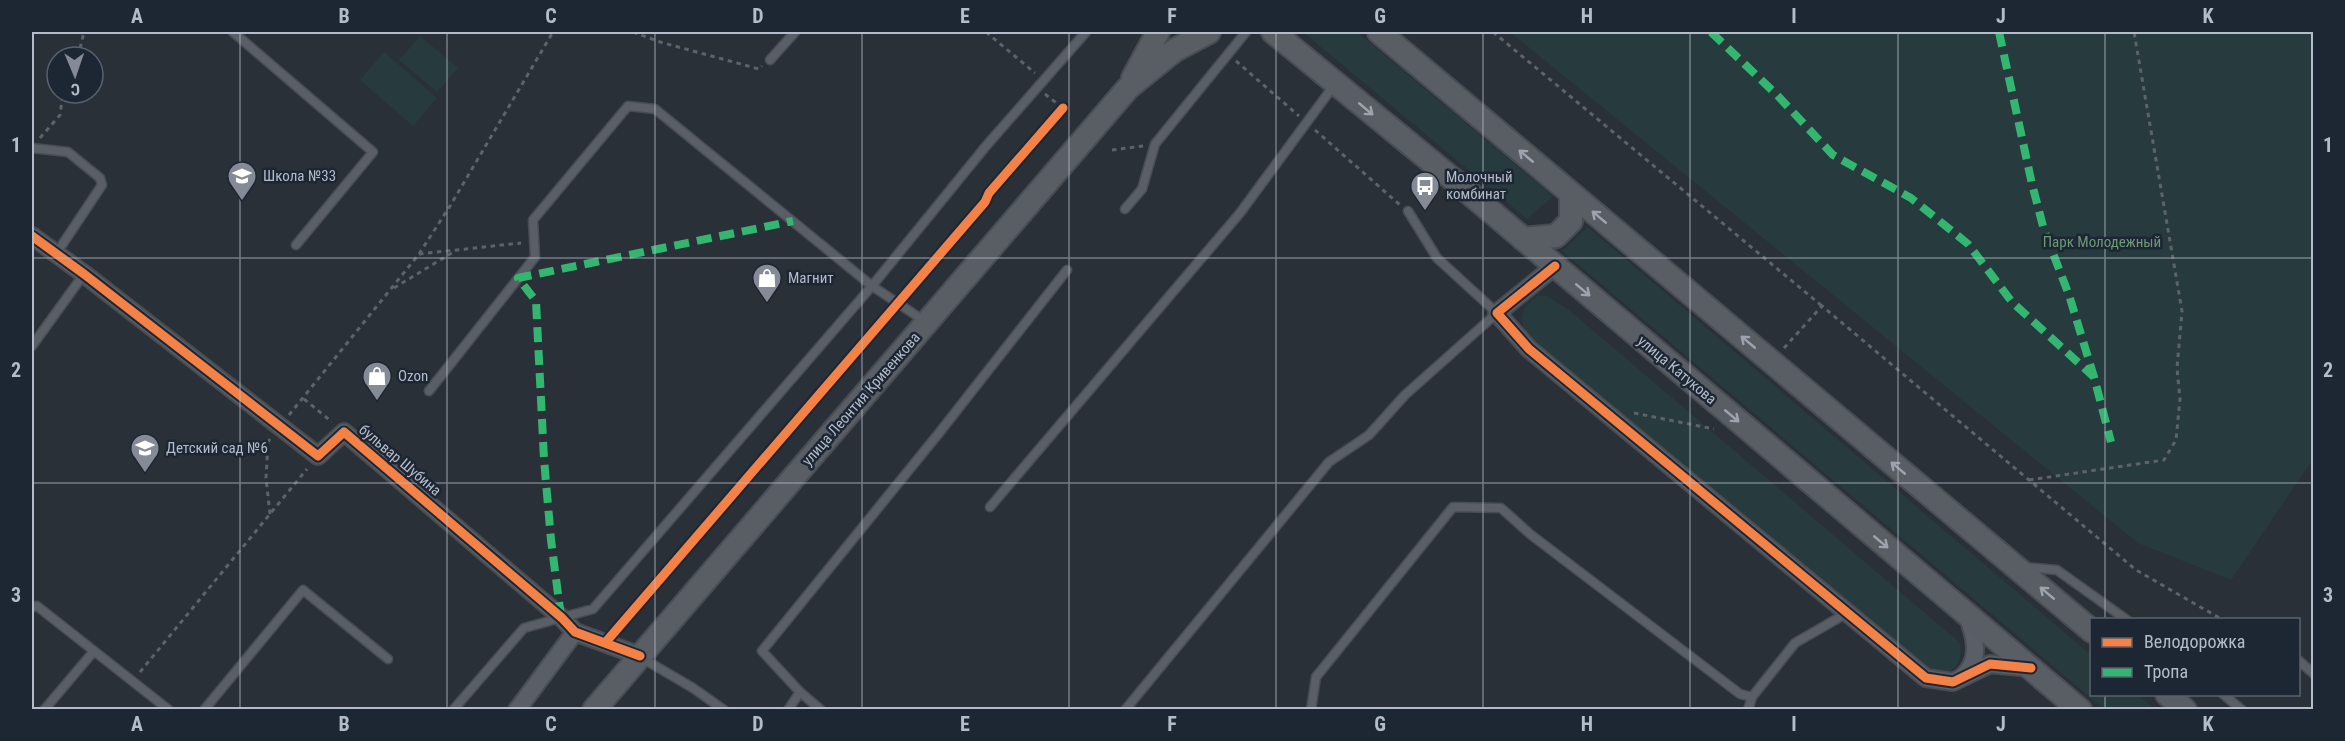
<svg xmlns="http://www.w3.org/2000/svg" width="2345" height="741" font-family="'Roboto Condensed',sans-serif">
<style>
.green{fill:#273a3e}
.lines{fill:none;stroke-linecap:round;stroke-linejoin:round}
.service-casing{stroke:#484c53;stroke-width:11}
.minor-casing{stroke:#484c53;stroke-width:20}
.secondary-casing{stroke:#484c53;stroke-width:26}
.path{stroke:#5d636a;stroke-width:3;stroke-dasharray:4.5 4.5;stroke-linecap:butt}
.service{stroke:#5a5e66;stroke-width:8}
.minor{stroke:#5a5e66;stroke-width:16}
.secondary{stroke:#595d64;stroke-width:22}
.quiet{stroke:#33b770;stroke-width:8;stroke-dasharray:15 8;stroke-linecap:butt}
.cycleway-casing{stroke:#1d2633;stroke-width:13}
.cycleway{stroke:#f48246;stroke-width:9}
.oneway{stroke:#9da4b0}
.grid{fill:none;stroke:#b4bcc9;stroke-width:1.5;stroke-opacity:0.55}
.labels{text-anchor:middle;stroke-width:5;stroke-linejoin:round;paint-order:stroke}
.poi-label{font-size:15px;fill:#b4bcc9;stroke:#1d2633;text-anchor:start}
.park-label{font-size:15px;fill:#6b9a76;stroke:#1d2633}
.street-label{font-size:15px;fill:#b4bcc9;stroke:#1d2633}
.neatline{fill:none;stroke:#b4bcc9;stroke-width:2}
.grid-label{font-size:20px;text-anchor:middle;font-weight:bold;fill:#b4bcc9}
</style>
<rect width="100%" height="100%" fill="#2a3038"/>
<path class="green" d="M1303 32H1357L1553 196 1527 219Z
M1510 32H2313V459L2231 580 2138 543Z
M420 36 458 68 437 92 399 60Z
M384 52 437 98 413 126 360 80Z
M1588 227 2091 655 2092 694 2138 695 2155 709H2104L1562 251Z
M1537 296H1547L1569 310 1959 642C1967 665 1947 680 1926 670L1526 334C1518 316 1522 308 1537 296Z"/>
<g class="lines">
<g class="service-casing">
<path id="service" d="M233 32 373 152 296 245
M770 60 795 32
M32 148 68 152 100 178 102 185 56 254
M1125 209 1142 189 1155 144 1246 32
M32 346 84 274
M429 391 535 257 533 220 628 106 655 109 872 286 926 322
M990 507 1240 213 1335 84
M2023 567 2057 570 2127 620
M32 607 37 606 169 710
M640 657 693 688 724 710
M2298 660 2314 674
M800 692 821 710
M2223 694 2242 710
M44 710 94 651
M204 710 303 590 388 659
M453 710 524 628 593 609 872 286 986 146 1086 32
M788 710 800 692 762 651 939 433 1067 270
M1125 710 1329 462 1369 435 1405 395 1497 313 1437 258 1408 211
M1311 710 1316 677 1453 507 1501 508 1530 534 1740 694 1752 697
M1748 710 1752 697 1795 643 1847 613"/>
</g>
<g class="minor-casing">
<path id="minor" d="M32 236 84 274 318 456 344 432 562 618 575 632 640 656
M1555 266 1497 313 1529 349 1926 678 1953 682 1990 664 2031 668
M1962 677C1982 660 1975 636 1967 615
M517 710 575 632"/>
</g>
<g class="secondary-casing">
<path id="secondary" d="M1273 32 1455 181 2080 710
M1379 32 2092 631
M1133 78 1158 32
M1523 239 1556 236 1571 221V194
M2167 694 2185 710
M594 710 1128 88 1175 50 1209 32"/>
</g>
<path class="path" d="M633 32 660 42 759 69 762 66
M986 32 1035 73
M1493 32 1822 306
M78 57 84 32
M1236 61 1299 116
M1045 94 1065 110
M1315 130 1400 205
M40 138 60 115 63 93
M1112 150 1143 146
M419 254 521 243
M394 288 455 251
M1784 348 1822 306 2136 570 2223 620
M304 399 332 422
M1634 413 1714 429
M289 415 419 254 450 206 553 32
M2029 480 2164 460 2176 440 2180 399 2177 368 2182 311 2134 32
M270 514 266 478 268 442 270 439
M140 672 307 469"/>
<use href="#service" class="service"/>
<use href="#minor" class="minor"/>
<use href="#secondary" class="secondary"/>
<path class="quiet" d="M1711 32 1777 95 1833 155 1911 198 1968 244 2012 302 2094 377
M1999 32 2032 184 2044 230 2069 295 2094 377 2111 442
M561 617 551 540 544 459 536 301 518 278 793 221"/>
<g class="cycleway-casing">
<path id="cycleway" d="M32 236 84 274 318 456 344 432 562 618 575 632 640 656
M1555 266 1497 313 1529 349 1926 678 1953 682 1990 664 2031 668
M605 643 985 202 989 193 1063 108"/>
</g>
<use href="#cycleway" class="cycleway"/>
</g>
<defs><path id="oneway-shaft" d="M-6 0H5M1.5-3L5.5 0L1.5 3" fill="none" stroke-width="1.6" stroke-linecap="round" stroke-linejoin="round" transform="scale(1.5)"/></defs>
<g class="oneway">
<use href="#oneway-shaft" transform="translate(1366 109) rotate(40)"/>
<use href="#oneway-shaft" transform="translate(1526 156) rotate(-140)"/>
<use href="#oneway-shaft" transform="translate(1599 217) rotate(-140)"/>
<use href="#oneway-shaft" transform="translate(1583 290) rotate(40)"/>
<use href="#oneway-shaft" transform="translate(1748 342) rotate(-140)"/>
<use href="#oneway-shaft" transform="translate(1732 416) rotate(40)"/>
<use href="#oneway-shaft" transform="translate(1898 468) rotate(-140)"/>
<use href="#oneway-shaft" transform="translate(1881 542) rotate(40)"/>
<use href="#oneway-shaft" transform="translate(2047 593) rotate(-140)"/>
</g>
<path class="grid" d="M240 32V710M447 32V710M655 32V710M862 32V710M1069 32V710M1276 32V710M1483 32V710M1690 32V710M1898 32V710M2105 32V620M32 258H2314M32 483H2314M2105 694V710"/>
<defs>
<g id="school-pin" transform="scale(1.5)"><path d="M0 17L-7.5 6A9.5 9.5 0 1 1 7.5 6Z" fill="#848b96" stroke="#1d2633"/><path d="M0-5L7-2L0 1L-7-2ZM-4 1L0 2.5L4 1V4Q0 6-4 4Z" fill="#fff"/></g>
<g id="bus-pin" transform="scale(1.5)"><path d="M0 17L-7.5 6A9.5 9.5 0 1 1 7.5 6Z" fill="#848b96" stroke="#1d2633"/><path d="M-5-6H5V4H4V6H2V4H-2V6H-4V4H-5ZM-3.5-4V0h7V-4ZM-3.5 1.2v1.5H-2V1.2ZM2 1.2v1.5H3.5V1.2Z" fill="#fff"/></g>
<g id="shop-pin" transform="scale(1.5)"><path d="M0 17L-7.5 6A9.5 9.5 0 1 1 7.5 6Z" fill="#848b96" stroke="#1d2633"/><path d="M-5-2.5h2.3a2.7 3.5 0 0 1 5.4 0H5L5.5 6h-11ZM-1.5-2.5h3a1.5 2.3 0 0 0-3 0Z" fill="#fff"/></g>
</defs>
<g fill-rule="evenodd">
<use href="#school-pin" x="242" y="176"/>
<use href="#bus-pin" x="1425" y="186"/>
<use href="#shop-pin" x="767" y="278"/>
<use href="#shop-pin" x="377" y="376"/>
<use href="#school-pin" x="145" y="448"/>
</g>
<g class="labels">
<g class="poi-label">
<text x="263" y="181">Школа №33</text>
<text x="1446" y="182">Молочный<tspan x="1446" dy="17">комбинат</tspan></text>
<text x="788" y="283">Магнит</text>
<text x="398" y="381">Ozon</text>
<text x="166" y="453">Детский сад №6</text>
</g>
<g class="park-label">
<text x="2102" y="247">Парк Молодежный</text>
</g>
<g class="street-label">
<text transform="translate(1677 370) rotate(40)" y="5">улица Катукова</text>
<text transform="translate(861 399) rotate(-49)" y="5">улица Леонтия Кривенкова</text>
<text transform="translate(400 460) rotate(40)" y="5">бульвар Шубина</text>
</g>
</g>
<rect width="2345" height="741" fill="none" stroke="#1d2633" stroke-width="66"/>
<rect x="2090" y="618" width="210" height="78" fill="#1d2633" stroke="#59626f" stroke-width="1.5"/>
<rect x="2102" y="638" width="30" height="9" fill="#f48246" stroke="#59626f" stroke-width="1.5"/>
<text x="2144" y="648" font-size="18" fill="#b4bcc9">Велодорожка</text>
<rect x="2102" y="668" width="30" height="9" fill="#33b770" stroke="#59626f" stroke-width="1.5"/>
<text x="2144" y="678" font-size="18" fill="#b4bcc9">Тропа</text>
<g transform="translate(75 75) rotate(178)"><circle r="28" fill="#1d2633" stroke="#59626f" stroke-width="1.5"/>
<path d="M0-4.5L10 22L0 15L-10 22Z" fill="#848b96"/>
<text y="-9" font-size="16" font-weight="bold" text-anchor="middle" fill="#b4bcc9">С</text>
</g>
<rect x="33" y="33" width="2279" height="675" class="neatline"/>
<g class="grid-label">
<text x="137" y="23">A</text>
<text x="344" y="23">B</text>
<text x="551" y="23">C</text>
<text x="758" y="23">D</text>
<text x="965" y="23">E</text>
<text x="1172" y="23">F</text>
<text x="1380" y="23">G</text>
<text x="1587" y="23">H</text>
<text x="1794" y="23">I</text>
<text x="2001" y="23">J</text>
<text x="2208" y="23">K</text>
<text x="16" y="152">1</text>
<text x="2328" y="152">1</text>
<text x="16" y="377">2</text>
<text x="2328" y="377">2</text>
<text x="16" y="602">3</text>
<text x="2328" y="602">3</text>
<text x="137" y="731">A</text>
<text x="344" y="731">B</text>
<text x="551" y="731">C</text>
<text x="758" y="731">D</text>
<text x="965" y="731">E</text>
<text x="1172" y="731">F</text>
<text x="1380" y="731">G</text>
<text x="1587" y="731">H</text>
<text x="1794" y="731">I</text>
<text x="2001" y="731">J</text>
<text x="2208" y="731">K</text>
</g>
</svg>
